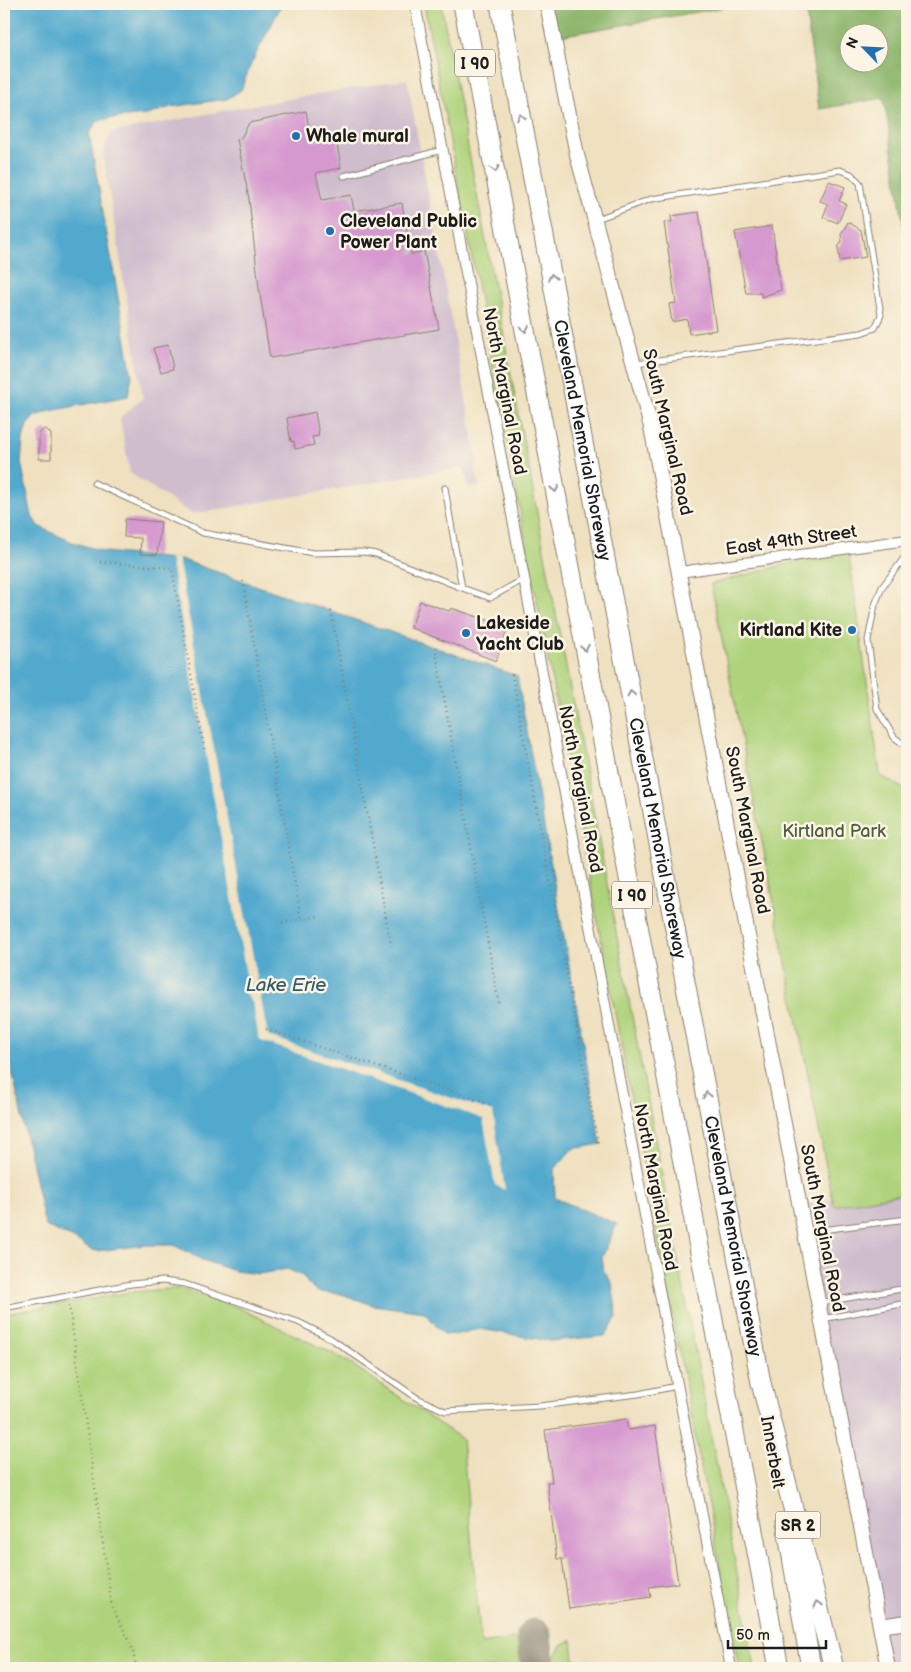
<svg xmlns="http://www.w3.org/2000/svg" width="911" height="1672" font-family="'Balsamiq Sans',sans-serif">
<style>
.industrial{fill:#cfbdce}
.green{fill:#afd37c;stroke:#66784c}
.forest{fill:#8bb56c;stroke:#546844;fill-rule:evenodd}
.water{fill:#51a9ce;stroke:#366275}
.pier{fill:#efe0bf}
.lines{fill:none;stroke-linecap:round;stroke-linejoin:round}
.taxiway{stroke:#867e6e;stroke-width:35}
.building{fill:#d598cf}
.service-casing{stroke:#867e6e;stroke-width:7}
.minor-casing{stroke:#867e6e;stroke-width:12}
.tertiary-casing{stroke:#867e6e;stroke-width:16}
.motorway-casing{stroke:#867e6e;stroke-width:21}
.path{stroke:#867e6e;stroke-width:2.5;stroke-dasharray:1 4;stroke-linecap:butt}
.service{stroke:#fff;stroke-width:5}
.minor{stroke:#fff;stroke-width:10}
.tertiary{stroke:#fff;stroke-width:14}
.motorway{stroke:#fff;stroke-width:19}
.oneway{stroke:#999}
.poi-dot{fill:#1f6fb2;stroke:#fcf5e5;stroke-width:2}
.labels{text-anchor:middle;stroke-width:5;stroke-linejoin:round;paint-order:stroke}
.shield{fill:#fcf5e5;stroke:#5f5d58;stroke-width:1}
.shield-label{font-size:16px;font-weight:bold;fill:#1c1c1c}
.poi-label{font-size:18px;font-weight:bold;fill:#1c1c1c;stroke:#fcf5e5;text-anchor:start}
.street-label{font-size:18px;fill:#1c1c1c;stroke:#fcf5e5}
.park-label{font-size:18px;fill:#4f5c3e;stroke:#fcf5e5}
.water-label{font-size:19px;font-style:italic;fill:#345b6c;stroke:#fcf5e5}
</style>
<rect width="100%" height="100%" fill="#fcf5e5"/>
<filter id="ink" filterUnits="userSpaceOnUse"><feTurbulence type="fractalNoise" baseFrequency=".02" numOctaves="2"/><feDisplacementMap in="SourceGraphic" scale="10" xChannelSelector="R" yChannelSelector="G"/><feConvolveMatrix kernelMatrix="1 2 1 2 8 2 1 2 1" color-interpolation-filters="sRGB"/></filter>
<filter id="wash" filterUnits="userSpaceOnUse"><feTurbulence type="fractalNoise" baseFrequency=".0096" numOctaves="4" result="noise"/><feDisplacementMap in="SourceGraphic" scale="20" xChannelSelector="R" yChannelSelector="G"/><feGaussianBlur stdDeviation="1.12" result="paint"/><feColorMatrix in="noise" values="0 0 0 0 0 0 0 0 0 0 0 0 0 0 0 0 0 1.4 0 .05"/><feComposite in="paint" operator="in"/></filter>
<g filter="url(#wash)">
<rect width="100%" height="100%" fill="#efe0bf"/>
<path class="industrial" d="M407 79 478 464 475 465 479 486 468 488 464 467 192 514 130 473 120 418 143 398 103 154 110 133 237 108Z
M907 1188V1668H888L800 1205Z"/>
<path class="green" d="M424 4H441L755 1668H739Z
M848 548 880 775 907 791V1193L834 1206 711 584Z
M180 1288 239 1308 342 1358 462 1439 481 1644 519 1638 523 1668H4V1314L132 1292Z
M572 1640 575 1668H548L561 1645Z"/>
<path class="forest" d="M547 4H743L553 37Z
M805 4H907V249L884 98 819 109ZM848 32H878V62H848Z"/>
<path class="water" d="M4 4H282L251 64 241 90 227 99 170 107 147 115 105 119 97 122 89 133 132 376 128 396 50 411 35 416 27 425 23 439 21 462 32 516 38 526 72 542 105 552 183 560 517 676 601 1144 572 1149 554 1170 555 1198 617 1224 602 1257 604 1271 612 1283 617 1317 605 1336 550 1341 480 1329C464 1331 462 1336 444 1334L424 1312 373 1305 341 1294 318 1292 308 1284 303 1276 287 1269 259 1274 235 1271 202 1260 174 1245H145L97 1251 89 1249 69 1236 45 1226 4 1033Z"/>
<path class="pier" d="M170 558 178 559 268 1036 493 1112 505 1190 495 1185 483 1119 259 1040 253 1004 246 994 248 985Z"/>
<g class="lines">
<path class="taxiway" d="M534 1636 538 1668"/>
</g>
<g id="blocks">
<path class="building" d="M306 111 311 142 336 138 341 168 316 173 322 200 351 195 354 211 402 203 411 254 424 251 439 329 270 358 259 288 249 199 237 139 241 138 249 123Z
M829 181 845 187 839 201 846 204 838 223 823 217 828 204 820 201Z
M699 212 716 330 689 334 687 319 672 322 669 304 676 303 664 223 672 222 671 216Z
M848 222 861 230 866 257 840 261 838 247 842 242 841 234Z
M772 226 781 290 761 297V293H746L735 232Z
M168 345 173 369 161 372 153 348Z
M315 412 319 436 312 437 314 445 295 449 294 441 291 442 287 418Z
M45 428 51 434V459H39V434Z
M125 519 161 522 157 555 140 554 141 538 124 537Z
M420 601 449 611 451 608 508 627 496 661 411 628Z
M626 1419 628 1430 655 1426 678 1583 649 1587 651 1597 569 1609 562 1559H557L547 1482H552L545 1430Z"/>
</g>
</g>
<g filter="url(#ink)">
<use href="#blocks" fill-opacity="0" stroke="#867e6e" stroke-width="1"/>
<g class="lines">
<g class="service-casing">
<path id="service" d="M344 176 442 150
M597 219 651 199 840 170 851 174 860 183 881 315 875 328 861 333 636 363
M94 483 203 533 313 553 364 552 376 554 462 588
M445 488 462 588 490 598 524 579
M907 554 882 587 875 605 868 640 877 709 894 737 907 747
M806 1232 907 1219
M819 1303 907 1288
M4 1308 131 1284 163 1281 185 1284 298 1322 330 1338 417 1398 445 1411 540 1406 638 1394 677 1386
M822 1319 907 1303
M907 1352 905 1358 907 1373"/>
</g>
<g class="minor-casing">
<path id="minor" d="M415 4 731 1668
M680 572 907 540"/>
</g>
<g class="tertiary-casing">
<path id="tertiary" d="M547 4 577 155 651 427 888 1668
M880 1626 907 1622"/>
</g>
<g class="motorway-casing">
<g id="motorway">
<path d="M463 4 779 1668"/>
<path id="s1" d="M500 4 761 1383 834 1668"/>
<path d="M786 1522 811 1668"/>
</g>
</g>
<path class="path" d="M100 562 172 568 205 753
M243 581 301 919
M331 611 391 946
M435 647 499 1005
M512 674 598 1144
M282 923 319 916
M266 1029 492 1105
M69 1305 112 1607C123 1630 133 1642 136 1668"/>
<use href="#service" class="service"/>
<use href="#minor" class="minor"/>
<use href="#tertiary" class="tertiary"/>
<use href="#motorway" class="motorway"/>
</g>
<defs><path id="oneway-chevron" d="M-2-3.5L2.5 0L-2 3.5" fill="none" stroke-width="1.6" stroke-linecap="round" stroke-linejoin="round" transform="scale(1.25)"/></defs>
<g class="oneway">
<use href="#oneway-chevron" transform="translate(521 117) rotate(-101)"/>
<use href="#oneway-chevron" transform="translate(495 169) rotate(79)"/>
<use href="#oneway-chevron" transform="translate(552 277) rotate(-101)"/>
<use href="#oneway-chevron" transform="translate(525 329) rotate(79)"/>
<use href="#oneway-chevron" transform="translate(555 489) rotate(79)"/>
<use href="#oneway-chevron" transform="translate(585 648) rotate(79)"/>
<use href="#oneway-chevron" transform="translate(631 694) rotate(-101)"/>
<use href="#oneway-chevron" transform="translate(707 1095) rotate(-101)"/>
<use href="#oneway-chevron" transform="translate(818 1604) rotate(-104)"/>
</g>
</g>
<g class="poi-dot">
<circle cx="296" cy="136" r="5"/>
<circle cx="330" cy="231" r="5"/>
<circle cx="852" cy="630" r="5"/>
<circle cx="466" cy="633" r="5"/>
</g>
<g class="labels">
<g class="shield">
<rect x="455" y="49.5" width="40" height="27" rx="4"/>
<rect x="612" y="881.5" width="40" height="27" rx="4"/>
<rect x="775.5" y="1511.5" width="45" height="27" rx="4"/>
</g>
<g class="shield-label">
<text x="475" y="69">I 90</text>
<text x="632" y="901">I 90</text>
<text x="798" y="1531">SR 2</text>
</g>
<g class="poi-label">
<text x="306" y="142">Whale mural</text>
<text x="340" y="227">Cleveland Public<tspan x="340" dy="21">Power Plant</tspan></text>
<text x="476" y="629">Lakeside<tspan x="476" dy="21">Yacht Club</tspan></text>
<text x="842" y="636" text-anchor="end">Kirtland Kite</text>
</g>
<g class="street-label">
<text transform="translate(505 391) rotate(79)" y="6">North Marginal Road</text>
<text transform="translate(668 432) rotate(77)" y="6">South Marginal Road</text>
<text dy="6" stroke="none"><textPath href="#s1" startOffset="444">Cleveland Memorial Shoreway</textPath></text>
<text transform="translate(791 540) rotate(-8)" y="6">East 49th Street</text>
<text transform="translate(581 789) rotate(79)" y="6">North Marginal Road</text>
<text transform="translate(748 830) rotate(79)" y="6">South Marginal Road</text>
<text dy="6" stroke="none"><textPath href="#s1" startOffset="849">Cleveland Memorial Shoreway</textPath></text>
<text transform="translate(656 1187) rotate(79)" y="6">North Marginal Road</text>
<text transform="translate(823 1228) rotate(79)" y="6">South Marginal Road</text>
<text dy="6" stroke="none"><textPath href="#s1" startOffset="1254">Cleveland Memorial Shoreway</textPath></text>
<text transform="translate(773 1452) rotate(80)" y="6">Innerbelt</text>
</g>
<g class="park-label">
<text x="834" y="837">Kirtland Park</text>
</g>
<g class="water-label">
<text x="286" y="991">Lake Erie</text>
</g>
</g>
<rect width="911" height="1672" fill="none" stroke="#fcf5e5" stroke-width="20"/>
<g transform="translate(864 48) rotate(294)"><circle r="24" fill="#fcf5e5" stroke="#a29e95"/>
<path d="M0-4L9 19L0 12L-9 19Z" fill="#1f6fb2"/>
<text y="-8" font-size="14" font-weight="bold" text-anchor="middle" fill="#1c1c1c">N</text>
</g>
<path d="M728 1640v8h98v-8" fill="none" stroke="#1c1c1c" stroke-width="2.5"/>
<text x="736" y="1640" font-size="15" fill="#1c1c1c" stroke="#fcf5e5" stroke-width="4" paint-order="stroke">50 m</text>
</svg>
